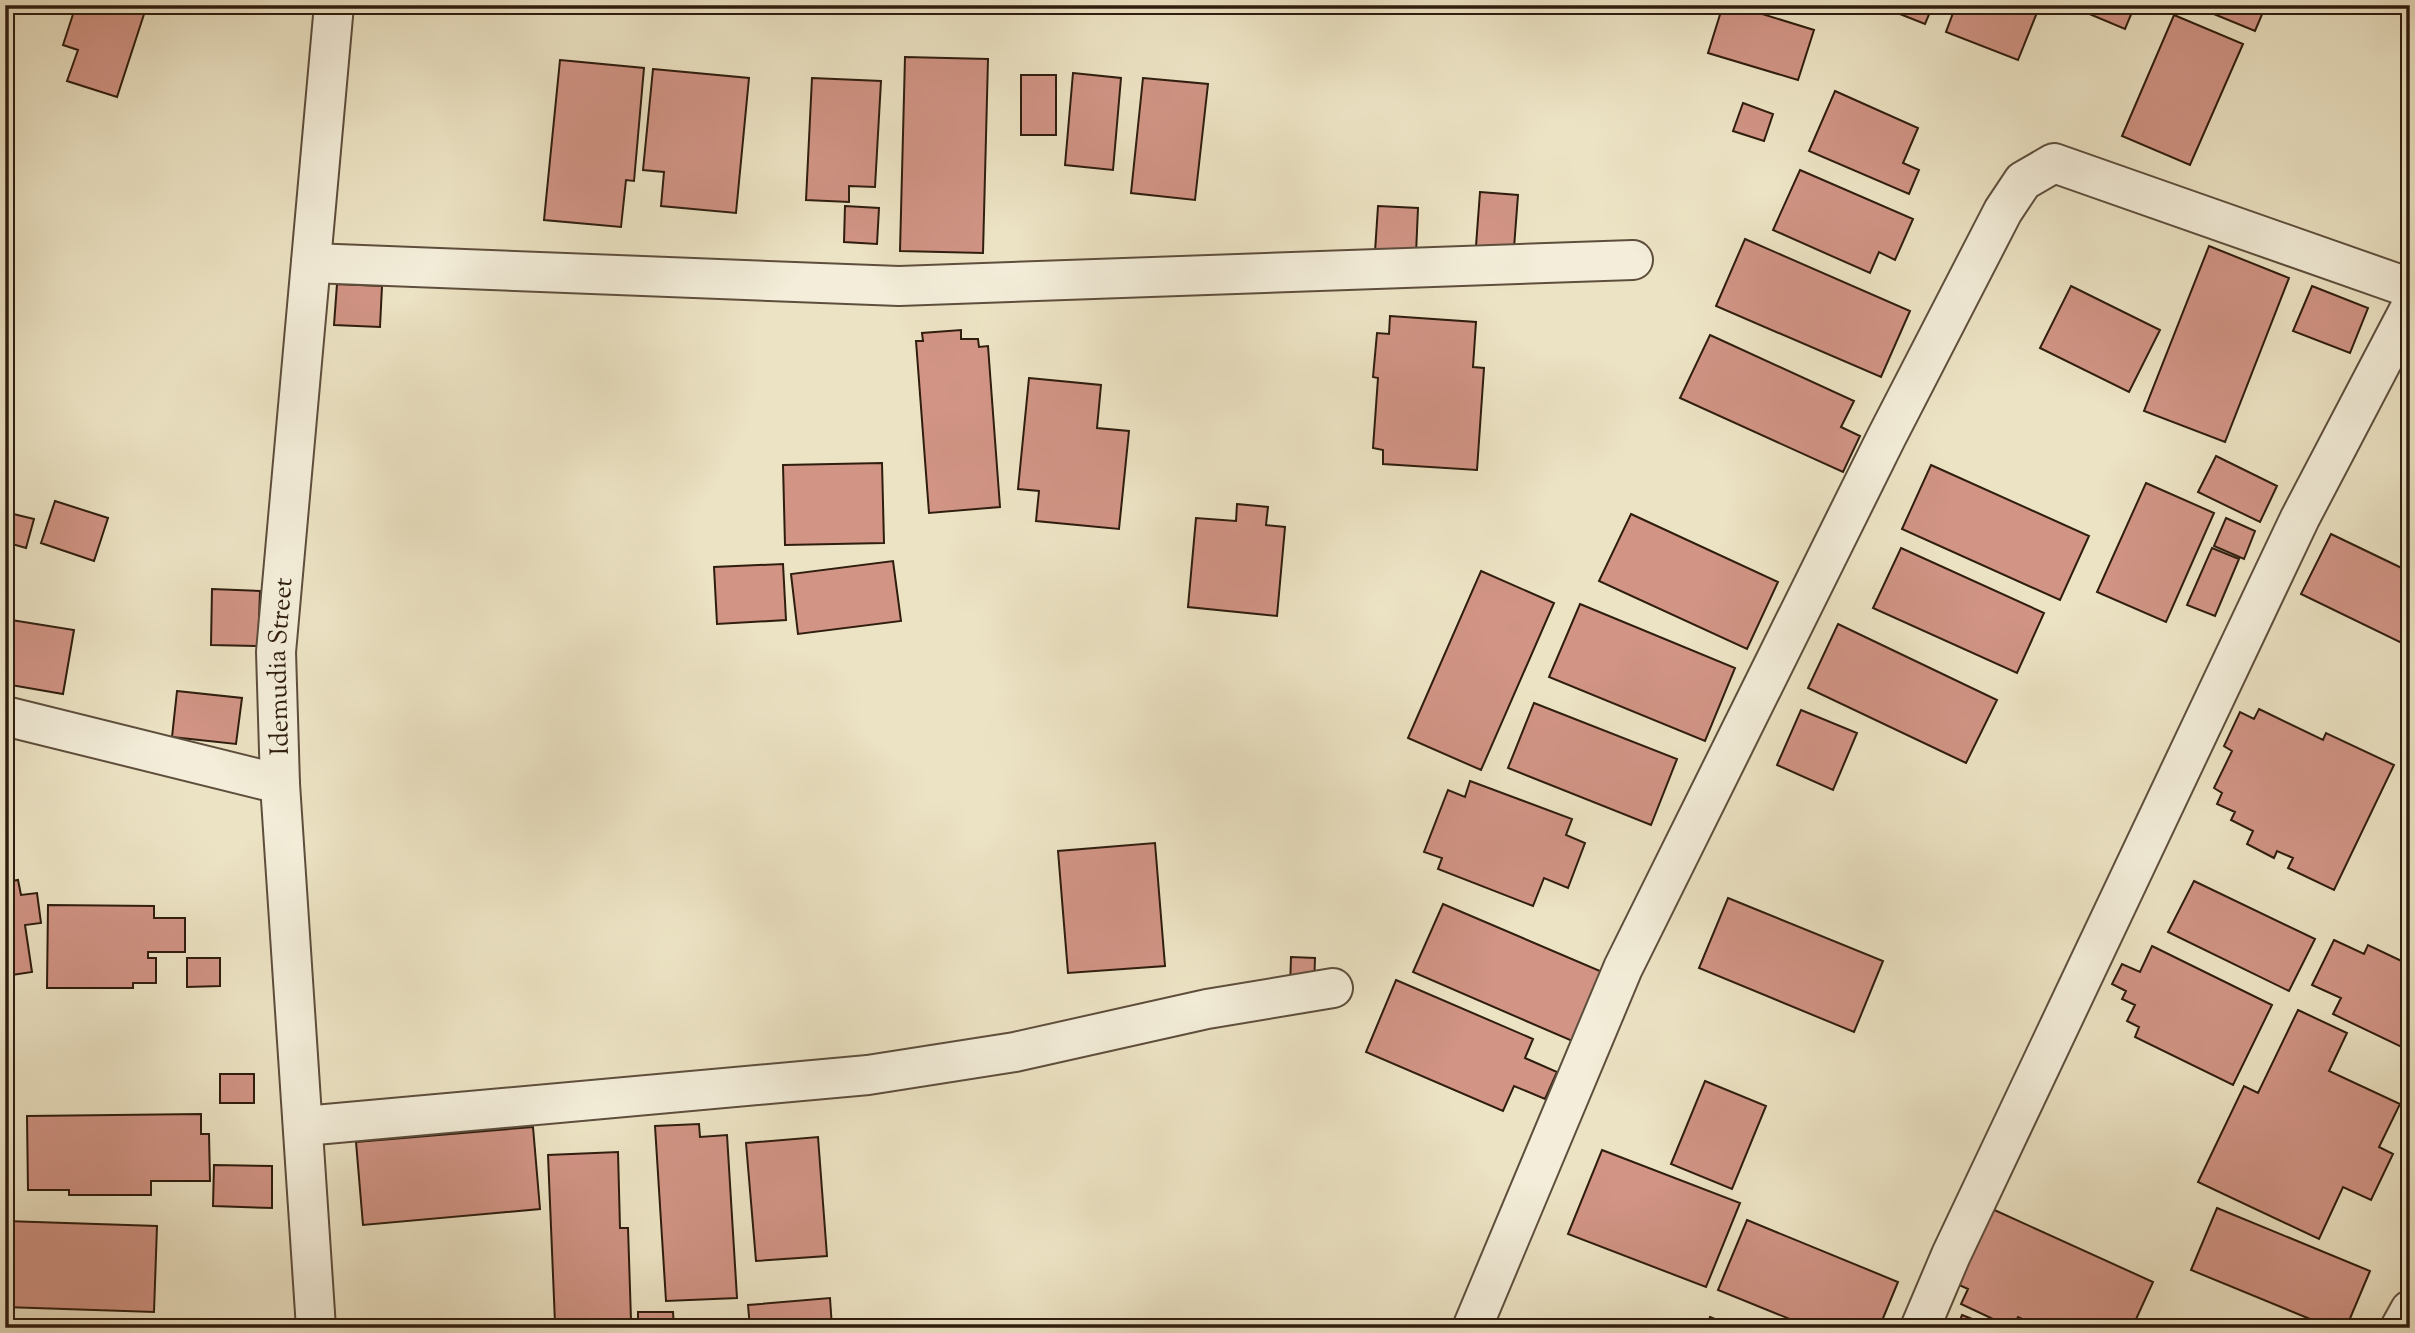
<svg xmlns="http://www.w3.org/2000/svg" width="2415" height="1333" font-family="'Sorts Mill Goudy',serif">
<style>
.building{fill:#d19485;stroke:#2f1d0e;stroke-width:2}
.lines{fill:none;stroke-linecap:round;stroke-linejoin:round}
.street-casing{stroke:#5e4e3c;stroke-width:42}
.street{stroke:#f3edd9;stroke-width:38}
.labels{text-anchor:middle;stroke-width:5;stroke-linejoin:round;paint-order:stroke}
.street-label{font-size:26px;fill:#2f1d0e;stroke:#f3edd9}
</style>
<rect width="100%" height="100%" fill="#ece3c4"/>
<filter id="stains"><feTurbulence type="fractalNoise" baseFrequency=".00286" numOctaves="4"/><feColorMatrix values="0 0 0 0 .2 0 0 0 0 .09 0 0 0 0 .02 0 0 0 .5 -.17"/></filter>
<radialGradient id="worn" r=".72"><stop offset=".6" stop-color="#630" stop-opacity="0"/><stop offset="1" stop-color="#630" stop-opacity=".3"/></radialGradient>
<path class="building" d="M76 5H147L117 97 67 81 78 50 63 45Z
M1723 5H1733L1814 30 1798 80 1708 53Z
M1877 5H1933L1925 24Z
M1956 5H2040L2018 60 1946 32Z
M2068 5H2135L2125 29Z
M2192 5H2266L2255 31Z
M2174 15 2243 44 2190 165 2122 136Z
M905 57 988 59 983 253 900 251Z
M560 60 644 68 634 181 626 180 621 227 544 220Z
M653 69 749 78 736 213 661 206 664 172 643 170Z
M1073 73 1121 78 1113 170 1065 165Z
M1021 75H1056V135H1021Z
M812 78 881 81 875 187 849 186V202L806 200Z
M1143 78 1208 84 1195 200 1131 193Z
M1835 91 1918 128 1903 163 1919 170 1909 194 1809 151Z
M1743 103 1773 114 1764 141 1733 131Z
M1800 170 1913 219 1895 260 1879 252 1870 273 1773 230Z
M1480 192 1518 195 1514 248 1476 246Z
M845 206 879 208 877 244 844 242Z
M1378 206 1418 208 1416 254 1375 252Z
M1745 239 1910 311 1881 377 1716 306Z
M2209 246 2289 278 2225 442 2144 411Z
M337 284 382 286 380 327 334 325Z
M2071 286 2160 330 2129 392 2040 348Z
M2312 286 2368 308 2350 353 2293 331Z
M1390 316 1476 322 1473 367 1484 368 1477 470 1383 464V450L1373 448 1378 378 1373 377 1377 333 1389 334Z
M961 330V339H978L979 347 988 346 1000 507 929 513 916 341H923L922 333Z
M1710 335 1854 401 1841 427 1860 436 1843 472 1680 398Z
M1029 378 1101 385 1097 428 1129 431 1119 529 1036 521 1039 491 1018 489Z
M2216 456 2277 486 2260 522 2198 492Z
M882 463 884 543 785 545 783 465Z
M1931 465 2089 536 2060 600 1902 529Z
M2146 483 2214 513 2166 622 2097 592Z
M55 501 108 518 94 561 41 543Z
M1237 504 1268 507 1266 525 1285 527 1277 616 1188 607 1196 518 1236 521Z
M5 512 34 519 26 548 5 542Z
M1631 514 1778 582 1747 649 1599 581Z
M2226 518 2255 531 2244 559 2214 546Z
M2331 534 2410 572V647L2301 594Z
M1901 548 2044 613 2017 673 1873 608Z
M2212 548 2239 559 2215 616 2187 605Z
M893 561 901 621 798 634 791 574Z
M783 564 786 620 717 624 714 567Z
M1481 571 1554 603 1481 770 1408 738Z
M212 589 260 591 258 646 211 645Z
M1580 604 1735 668 1705 741 1549 677Z
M5 619 74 630 63 694 5 684Z
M1838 624 1997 700 1966 763 1808 688Z
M177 691 242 698 236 744 172 737Z
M1534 703 1677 759 1651 825 1508 768Z
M2259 709 2323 740 2326 733 2394 765 2334 890 2288 868 2293 858 2277 851 2274 858 2247 844 2253 831 2231 820 2235 812 2217 804 2222 793 2214 788 2232 751 2224 746 2240 712 2254 719Z
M1801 710 1857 733 1833 790 1777 765Z
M1470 781 1572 819 1566 835 1585 843 1568 888 1544 878 1533 906 1438 869 1442 858 1424 852 1448 790 1465 797Z
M1155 843 1165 966 1068 973 1058 851Z
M18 880 21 895 37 893 41 923 25 925 32 972 5 976V882Z
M2194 881 2315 939 2289 991 2168 932Z
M1728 898 1883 961 1854 1032 1699 968Z
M1443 904 1607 974 1577 1043 1413 972Z
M48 905 154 906V918H185V952H148V958H156V983H133V988H47Z
M2334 940 2364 954 2368 945 2410 965V1051L2333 1014 2341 998 2312 985Z
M2152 946 2272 1005 2233 1085 2135 1037 2139 1027 2127 1021 2135 1005 2122 999 2126 991 2112 984 2122 964 2140 972Z
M1291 957 1315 958 1314 988H1290Z
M187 958H220V986L187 987Z
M1396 980 1533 1039 1525 1058 1557 1072 1545 1099 1514 1086 1503 1111 1366 1052Z
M2298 1010 2347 1033 2329 1071 2400 1104 2379 1147 2393 1154 2371 1200 2343 1187 2319 1239 2198 1182 2244 1086 2258 1093Z
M220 1074H254V1103H220Z
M1705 1081 1766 1106 1732 1189 1671 1164Z
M201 1114V1134H209L210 1181H151V1195H69V1190H28L27 1116Z
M699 1124 700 1137 727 1135 737 1298 666 1301 655 1126Z
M533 1127 540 1209 363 1225 356 1142Z
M818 1137 827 1256 756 1261 746 1143Z
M1602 1150 1740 1203 1706 1287 1568 1234Z
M618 1152 620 1228H628L631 1320 555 1323 548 1155Z
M214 1165 272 1166V1208L213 1206Z
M1990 1208 2153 1282 2132 1328H2042L2018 1317 2012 1328 1961 1304 1968 1289 1955 1283Z
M2217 1208 2370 1271 2346 1328H2332L2191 1270Z
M1747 1220 1898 1282 1879 1328H1812L1718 1290Z
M5 1221 157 1226 154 1312 5 1307Z
M830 1298 832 1328H750L748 1305Z
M638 1312H673L674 1328H638Z
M1962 1315 1995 1328H1957Z
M1710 1317 1736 1328H1706Z"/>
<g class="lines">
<g class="street-casing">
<g id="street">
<path d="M311 263 899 286 1633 260"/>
<path d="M5 716 280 784"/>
<path d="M304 1126 868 1075 1015 1052 1207 1009 1333 988"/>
<path id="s1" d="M316 1328 280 784 276 652 334 5"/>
<path d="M1472 1328 1623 968 1886 438 2003 211 2023 181 2054 163 2410 288"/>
<path d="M1920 1328 1951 1255 2300 518 2410 308"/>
<path d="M2400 1328 2410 1310"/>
</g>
</g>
<use href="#street" class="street"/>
</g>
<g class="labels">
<g class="street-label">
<text dy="9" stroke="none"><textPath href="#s1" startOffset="663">Idemudia Street</textPath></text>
</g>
</g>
<rect width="2415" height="1333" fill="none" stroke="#ece3c4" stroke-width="28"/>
<rect x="7" y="7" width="2401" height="1319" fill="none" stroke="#2f1d0e" stroke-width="3.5"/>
<rect x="14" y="14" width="2387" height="1305" fill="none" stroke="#2f1d0e" stroke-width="2"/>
<rect width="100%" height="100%" filter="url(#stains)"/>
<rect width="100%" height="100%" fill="url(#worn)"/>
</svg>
